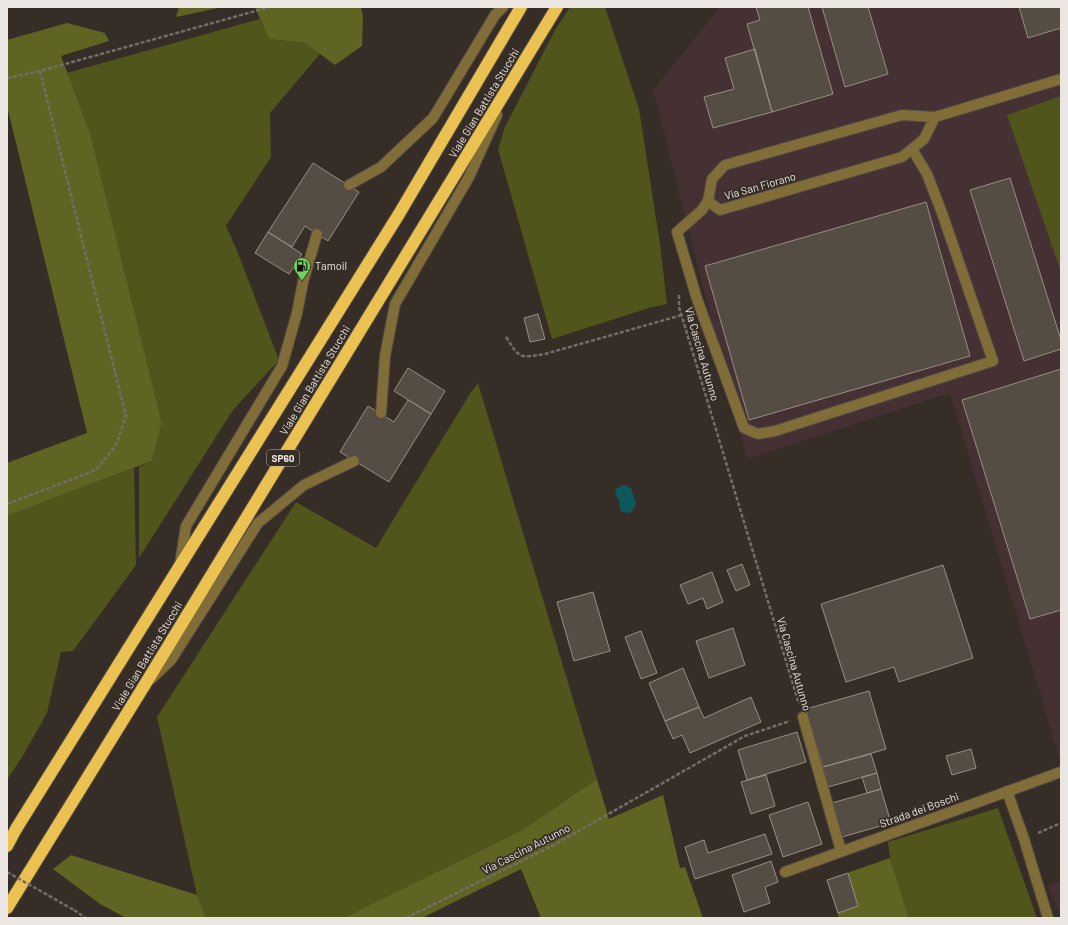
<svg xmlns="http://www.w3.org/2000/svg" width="1068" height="925" font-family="Barlow,sans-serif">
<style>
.industrial{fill:#453033}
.green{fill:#50551b}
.forest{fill:#5f6422}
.water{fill:#0e575b}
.building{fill:#554c44;stroke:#998e85}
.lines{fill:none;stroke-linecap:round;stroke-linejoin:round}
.lane-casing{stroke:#534b44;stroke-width:12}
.street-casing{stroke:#534b44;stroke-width:12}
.highway-casing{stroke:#534b44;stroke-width:14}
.path{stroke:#756d67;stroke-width:2.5;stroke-dasharray:4 2;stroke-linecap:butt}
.lane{stroke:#816d37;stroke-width:10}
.street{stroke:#816d37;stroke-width:10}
.highway{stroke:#ebc251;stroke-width:12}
.path-bridge{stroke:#756d67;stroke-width:2.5;stroke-dasharray:4 2;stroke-linecap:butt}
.labels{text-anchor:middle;stroke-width:3.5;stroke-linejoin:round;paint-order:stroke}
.shield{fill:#362d26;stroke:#b5aea9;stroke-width:1}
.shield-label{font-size:10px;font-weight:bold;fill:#ebe6e1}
.street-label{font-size:11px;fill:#ebe6e1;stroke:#362d26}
.poi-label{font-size:11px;fill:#ebe6e1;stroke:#362d26;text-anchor:start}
</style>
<rect width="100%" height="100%" fill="#362d26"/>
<path class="industrial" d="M720 7H1061V757H1059L950 393 747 459 653 90Z
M1061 881V917L1048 885Z"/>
<path class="green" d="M570 7H605L639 109 660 244 667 304 649 308 552 339 498 149 505 127 555 30Z
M260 19 269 39 305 43 320 54 270 113 271 157 226 226 236 248 279 360 233 410 139 558V467L152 461 162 423 91 136 67 73Z
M1061 96V272L1007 115Z
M478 383 597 779 522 830 343 918H206L197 895 157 717 296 502 376 548 471 392Z
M134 468 136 565 73 651 61 652 47 713 24 754 7 780V516Z
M998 808 1037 918H909L890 858 888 842Z"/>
<path class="forest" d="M179 7H223L176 17Z
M255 7H361L363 16 362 46 335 65 305 43 269 39Z
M67 23 105 33 109 41 61 56 91 136 162 423 152 461 7 516V463L87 433 7 106V40Z
M597 779 609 819 663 795 680 868 685 867 703 918H541L521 869 422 918H343L522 830Z
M71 855 197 895 206 918H126L100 904 53 869Z
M890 858 909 918H839L827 880Z"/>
<path class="water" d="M623 485H626L631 488 636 503 633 510 629 513 622 512 620 509 619 501 615 494C616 488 618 487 623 485Z"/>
<path class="building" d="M756 7H808L833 94 772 112 747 24 760 20Z
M822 7H868L888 74 845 87Z
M1019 7H1061V28L1028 38Z
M755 49 772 112 713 128 704 97 734 89 725 58Z
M313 163 359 192 328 241 305 226 292 247 268 232Z
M1010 178 1061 340V349L1024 361 970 190Z
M926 202 970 356 749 420 705 266Z
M268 232 302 254 289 274 255 253Z
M538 314 545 339 530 342 524 318Z
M408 368 445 391 431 414 394 391Z
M1061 369V610L1030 619 962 400Z
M408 400 431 414 389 482 340 452 368 406 394 422Z
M742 564 750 585 736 591 727 570Z
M943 565 973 658 899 682 894 667 846 682 821 604Z
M712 572 723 602 707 609 703 598 688 604 680 585Z
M593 592 610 651 574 661 557 602Z
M733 628 745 665 709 678 696 641Z
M641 631 657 673 641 679 625 637Z
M683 668 699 707 665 721 649 683Z
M869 691 886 749 823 767 806 709Z
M751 697 761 722 690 753 682 735 673 739 665 721 699 707 704 718Z
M797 732 806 762 747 780 738 750Z
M971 749 976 768 952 775 946 756Z
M871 754 877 773 828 787 823 767Z
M877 773 881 789 867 793 862 777Z
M766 775 775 806 751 814 741 782Z
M881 789 891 823 842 837 832 803Z
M808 802 822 844 783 857 769 815Z
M765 834 772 854 695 879 685 847 704 840 708 853Z
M771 861 778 882 765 887 770 903 744 912 732 875Z
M848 873 858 906 838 913 827 880Z"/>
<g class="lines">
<g class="lane-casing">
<path id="lane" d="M349 185 381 167 433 118 495 15 503 7
M708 201 702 210 677 232 697 299 744 428 758 434 775 431 993 361 942 213 927 174 912 149
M381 413 385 356 395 304 469 177 497 115
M180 564 186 526 282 366 297 313 303 282 317 234
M151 679 171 660 258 523 304 485 354 461
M803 717 841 851"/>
</g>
<g class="street-casing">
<path id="street" d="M935 117 924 139 902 157 720 210 708 201 712 179 725 165 902 115 935 117 1061 79
M1007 791 1024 839 1048 918
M785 872 1061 772"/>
</g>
<g class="highway-casing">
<path id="highway" d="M7 846 16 829 399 214 521 7
M7 908 144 686 557 7"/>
</g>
<path class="path" d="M7 78 40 71
M679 295V307L799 704
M506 337C520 359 519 358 545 354L682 315
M7 504 96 470 116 445 126 416 40 71 270 7
M1038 833 1061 823
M74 910 86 918
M406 918 556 844 745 736 790 721"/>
<use href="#lane" class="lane"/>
<use href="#street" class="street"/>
<use href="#highway" class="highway"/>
<path class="path-bridge" d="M7 872 74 910"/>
</g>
<defs>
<g id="fuel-pin" transform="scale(0.9)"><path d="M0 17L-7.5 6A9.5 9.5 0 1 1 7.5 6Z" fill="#6ed361" stroke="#362d26"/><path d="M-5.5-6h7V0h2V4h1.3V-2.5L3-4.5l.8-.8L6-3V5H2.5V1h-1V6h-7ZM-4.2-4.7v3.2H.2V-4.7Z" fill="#111"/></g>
</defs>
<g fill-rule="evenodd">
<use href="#fuel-pin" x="302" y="266"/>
</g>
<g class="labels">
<rect class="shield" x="267" y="450" width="32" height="16" rx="3"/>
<g class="shield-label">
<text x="283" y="462">SP60</text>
</g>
<g class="street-label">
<text transform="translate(484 103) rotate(-59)" y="4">Viale Gian Battista Stucchi</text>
<text transform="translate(760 186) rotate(-16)" y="4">Via San Fiorano</text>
<text transform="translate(702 354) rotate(74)" y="4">Via Cascina Autunno</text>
<text transform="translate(315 380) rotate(-59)" y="4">Viale Gian Battista Stucchi</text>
<text transform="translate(147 656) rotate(-59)" y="4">Viale Gian Battista Stucchi</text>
<text transform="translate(794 664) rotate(74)" y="4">Via Cascina Autunno</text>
<text transform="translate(919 810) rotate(-20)" y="4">Strada dei Boschi</text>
<text transform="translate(526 849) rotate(-27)" y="4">Via Cascina Autunno</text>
</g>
<g class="poi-label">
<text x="315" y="270">Tamoil</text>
</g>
</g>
<rect width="1068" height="925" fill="none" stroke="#ebe6e1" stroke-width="16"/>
</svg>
